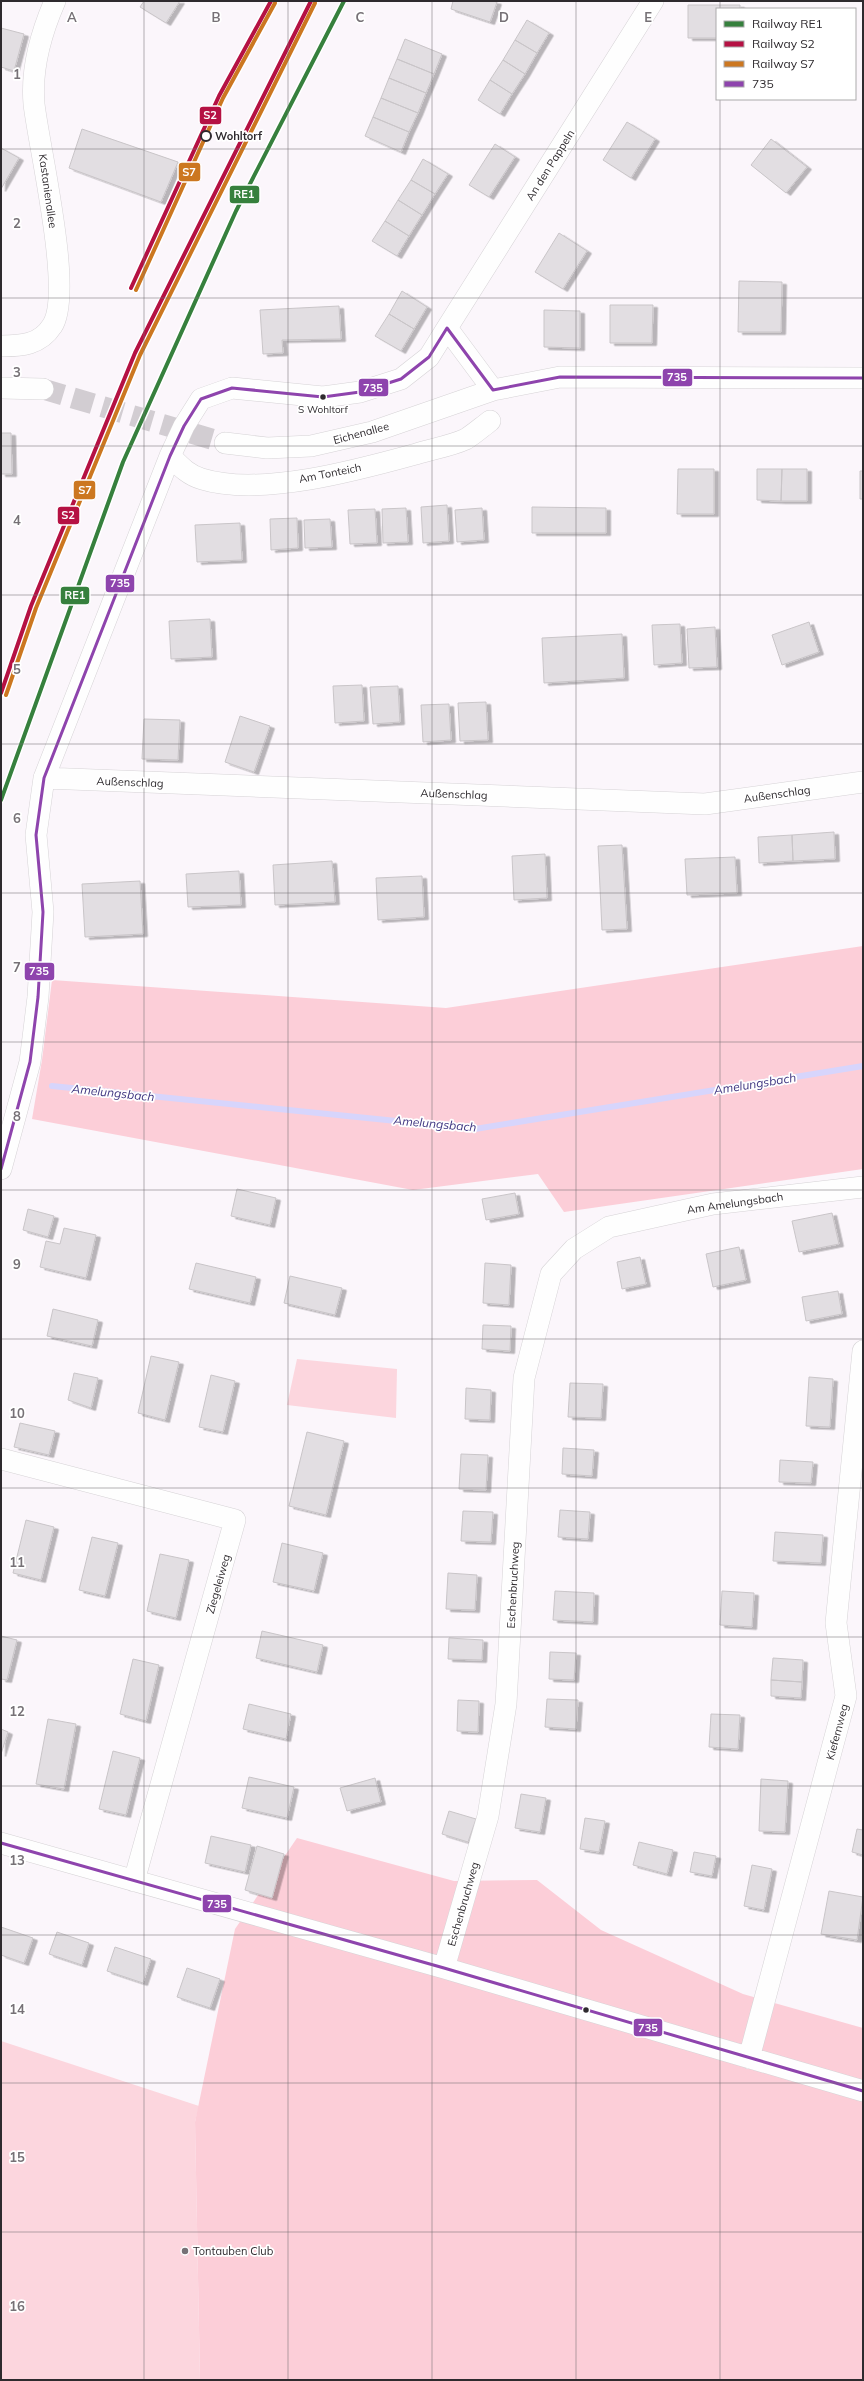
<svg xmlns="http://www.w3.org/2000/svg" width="864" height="2381" font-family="Mulish,sans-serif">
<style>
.green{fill:#fcd6de}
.forest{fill:#fcced8}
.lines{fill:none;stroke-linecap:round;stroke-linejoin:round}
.stream{stroke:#d7d5fc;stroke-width:6}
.building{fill:#e2dee2;stroke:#c9c5c8;filter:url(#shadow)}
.minor-tunnel{stroke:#d2cdd2;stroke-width:21;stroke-dasharray:21 10;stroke-linecap:butt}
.minor-casing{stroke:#d6d3d6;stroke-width:22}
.minor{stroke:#fefefe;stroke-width:21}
.bus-1-casing{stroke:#fff;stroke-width:6}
.bus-1{stroke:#8e44ad;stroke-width:3}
.rail-1-casing{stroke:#fff;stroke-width:7}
.rail-2-casing{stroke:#fff;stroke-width:7}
.rail-3-casing{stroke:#fff;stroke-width:7}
.rail-1{stroke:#36803d;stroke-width:4}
.rail-2{stroke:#b51143;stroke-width:4}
.rail-3{stroke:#cc7720;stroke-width:4}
.grid{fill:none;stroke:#767176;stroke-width:1;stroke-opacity:0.55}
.stop-dot{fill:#fff;stroke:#2e2a2e;stroke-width:2}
.bus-dot{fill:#2e2a2e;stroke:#fff;stroke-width:1.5}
.poi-dot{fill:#767176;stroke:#fff;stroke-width:1.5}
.labels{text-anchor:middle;stroke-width:3.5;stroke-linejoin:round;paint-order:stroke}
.bus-label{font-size:10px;fill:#2e2a2e;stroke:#fff}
.stop-label{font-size:11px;font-weight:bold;fill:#2e2a2e;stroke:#fff;text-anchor:start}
.street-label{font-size:11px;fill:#2e2a2e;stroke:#fff}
.poi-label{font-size:11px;fill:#2e2a2e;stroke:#fff;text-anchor:start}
.water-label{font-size:12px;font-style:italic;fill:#3f3681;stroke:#fff}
.grid-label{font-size:13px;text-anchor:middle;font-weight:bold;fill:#767176;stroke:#fff;stroke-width:3.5;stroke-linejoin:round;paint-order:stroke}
.line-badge{stroke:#fff;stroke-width:1.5}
.badge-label{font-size:11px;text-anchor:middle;font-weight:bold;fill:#fff}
</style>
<defs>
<filter id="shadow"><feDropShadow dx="4.5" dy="2.5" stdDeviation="0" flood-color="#0004"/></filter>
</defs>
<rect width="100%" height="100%" fill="#fbf6fb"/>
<path class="green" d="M297 1359 397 1369 396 1418 287 1405Z
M1 2041 199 2106 195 2122 200 2380H1Z"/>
<path class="forest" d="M863 946V1169L564 1212 538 1174 413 1190 32 1119 42 1060 52 980 446 1008Z
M297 1838 454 1881 537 1880 601 1930 743 1994 863 2028V2380H200L195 2122 235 1929Z"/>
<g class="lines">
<path class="stream" d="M52 1086 475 1129 863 1066"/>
</g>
<path class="building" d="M144 1H180L166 23 140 7Z
M453 1H492L497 2 490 22 451 9Z
M688 5H740V9H717V38H688Z
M527 20 549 33 537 53 515 40Z
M1 28 24 34 14 71 1 67Z
M405 39 442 54 434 74 397 59Z
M515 40 537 53 525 74 503 60Z
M397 59 434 74 426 93 389 78Z
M503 60 525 74 512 94 490 80Z
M389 78 426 93 418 113 381 98Z
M490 80 512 94 500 114 478 100Z
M381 98 418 113 409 132 373 117Z
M373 117 409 132 401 152 365 136Z
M627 122 655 139 631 178 603 160Z
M82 129 178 162 161 202 69 168Z
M771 139 807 167 786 193 751 165Z
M495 144 515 157 489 197 469 185Z
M1 148 19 158 1 189Z
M423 159 448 174 435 194 411 180Z
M411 180 435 194 422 215 398 200Z
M398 200 422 215 409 236 385 221Z
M385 221 409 236 397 256 372 241Z
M559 233 587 251 563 289 535 272Z
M739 281 782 282 781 332H738Z
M402 291 427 307 414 329 389 314Z
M610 305H653L652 343H610Z
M339 306 341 339 282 340 283 353 263 354 260 310Z
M544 310 580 311V348L544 347Z
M389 314 414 329 401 351 375 336Z
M1 433H11L12 474H1Z
M678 469H714V514H677Z
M757 469H782L781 501 757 500Z
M782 469H807V501H781Z
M860 471H863V499H860Z
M447 505 449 541 423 543 421 507Z
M532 507 606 508V533H532Z
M406 508 408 542 383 543 382 509Z
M482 508 484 540 457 542 455 510Z
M375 509 377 543 350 544 348 510Z
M297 518 298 548 271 550 270 519Z
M330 519 332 547 305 548 304 520Z
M240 523 242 560 197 562 195 525Z
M210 619 212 657 171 659 169 621Z
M809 622 819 652 782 665 772 635Z
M680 624 682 663 654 665 652 625Z
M715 627 717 667 689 668 687 629Z
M622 634 624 678 544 683 542 638Z
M362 685 364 721 335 723 333 686Z
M398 686 400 722 373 724 370 687Z
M486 702 488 740 460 741 458 703Z
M449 704 451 740 423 742 421 705Z
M240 716 270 726 254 772 225 762Z
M144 719 180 720 178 760 142 759Z
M834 832 835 859 793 861 792 835Z
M792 835 793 861 759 863 758 837Z
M622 845 627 929 602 930 598 846Z
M545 854 547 898 514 900 512 856Z
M735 857 737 893 687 895 685 859Z
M332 861 335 902 275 905 273 865Z
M239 871 241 905 188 907 186 874Z
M422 876 424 917 378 920 376 878Z
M140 881 143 934 85 937 82 884Z
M237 1189 276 1198 270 1225 231 1216Z
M515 1193 519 1214 486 1220 482 1199Z
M28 1209 54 1216 48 1237 23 1230Z
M832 1213 839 1244 799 1252 792 1221Z
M64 1228 96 1235 86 1278 40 1267 46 1241 60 1244Z
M739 1247 746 1280 713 1287 706 1254Z
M640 1257 646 1284 622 1289 617 1262Z
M196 1263 256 1277 250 1303 189 1289Z
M485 1263 511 1265 509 1305 483 1303Z
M290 1276 342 1288 335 1315 284 1303Z
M838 1291 842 1314 806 1321 802 1297Z
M53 1309 98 1320 92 1346 47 1336Z
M483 1325 511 1326 510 1351 482 1349Z
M151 1356 179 1362 165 1420 138 1413Z
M74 1373 98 1378 91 1408 68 1400Z
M211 1375 235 1381 223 1432 199 1427Z
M809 1377 833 1379 830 1427 806 1426Z
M570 1383 603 1384 601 1418 568 1417Z
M466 1388 491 1390 490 1420 465 1419Z
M20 1423 55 1431 49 1455 14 1447Z
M307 1432 344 1441 326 1515 289 1506Z
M563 1448 594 1450 592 1476 562 1474Z
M461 1454 488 1455 486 1490 459 1489Z
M780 1460 813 1462 811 1483 779 1482Z
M560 1510 590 1512 588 1539 558 1537Z
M463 1511 493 1512 491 1542 461 1541Z
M26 1520 54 1527 41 1580 13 1573Z
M775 1532 823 1535 821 1563 773 1561Z
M92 1537 118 1543 105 1596 79 1590Z
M282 1543 323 1553 314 1591 273 1582Z
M160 1554 189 1560 176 1618 147 1611Z
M448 1573 477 1575 475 1610 446 1609Z
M555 1591 594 1593 593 1622 553 1620Z
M722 1591 754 1593 752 1627 720 1625Z
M262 1631 323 1645 317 1672 256 1658Z
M1 1636 17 1640 7 1680 1 1679Z
M449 1638 483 1640 482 1660 448 1659Z
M550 1652 576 1653 574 1680 549 1679Z
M773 1658 803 1660 802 1682 771 1680Z
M133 1659 159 1665 146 1721 120 1714Z
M771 1680 802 1682 801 1698 771 1696Z
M547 1699 578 1700 576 1729 545 1727Z
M458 1700 479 1701 478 1732 457 1731Z
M249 1704 291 1714 286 1739 243 1729Z
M711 1714 740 1715 738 1749 709 1747Z
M48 1719 76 1724 64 1789 36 1784Z
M1 1729 8 1732 1 1754Z
M113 1751 140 1758 126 1815 99 1809Z
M249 1777 294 1787 287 1818 242 1808Z
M375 1778 381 1802 347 1811 340 1788Z
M761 1779 788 1781 785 1832 759 1831Z
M521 1794 546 1798 540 1832 515 1828Z
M449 1811 476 1819 468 1842 442 1834Z
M585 1818 605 1821 599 1852 580 1849Z
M857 1829 863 1830V1855L852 1852Z
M211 1836 251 1845 245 1872 205 1863Z
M639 1842 673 1850 667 1874 633 1865Z
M257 1846 284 1854 272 1898 245 1890Z
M694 1852 716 1856 712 1876 690 1872Z
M752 1865 772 1869 764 1910 744 1906Z
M829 1891 863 1897 857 1940 821 1934Z
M1 1927 33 1938 24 1963 1 1955Z
M57 1932 89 1943 82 1965 49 1954Z
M115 1947 151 1959 143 1983 107 1971Z
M187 1968 220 1979 210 2008 177 1997Z"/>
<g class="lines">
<path class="minor-tunnel" d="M43 389 225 443"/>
<g class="minor-casing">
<path id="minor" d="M447 328 653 1
M1 346C21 346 40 345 52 326 74 294 39 148 34 104 31 69 41 33 55 1
M1 388 43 389
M225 443 267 448 311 446 372 432 493 390 560 377 863 378
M170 456C180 466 188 475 202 479 260 497 358 470 416 454 432 449 451 446 466 439 474 434 482 427 490 421
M44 778 705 804 863 782
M1 1169 30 1062 38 997 43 912 36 835 44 778 170 456 184 426 201 399 232 388 323 397 360 392 401 379 429 357 447 328 493 390
M1 1459 235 1520 134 1881
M1 1843 444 1968 863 2091
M444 1968 488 1816 506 1704 524 1378 551 1274 574 1249 609 1227 713 1204 863 1187
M749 2058 846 1696 836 1623 863 1351"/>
</g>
<use href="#minor" class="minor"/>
<g class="bus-1-casing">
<path id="bus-1" d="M493 390 560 377 863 378
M201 399 232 388 323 397 360 392 401 379 429 357 447 328 493 390
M1 1169 30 1062 38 997 43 912 36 835 44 778 170 456 184 426 201 399
M1 1843 444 1968 863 2091"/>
</g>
<use href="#bus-1" class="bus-1"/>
<g class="rail-1-casing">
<path id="rail-1" d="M1 800 123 462 236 211 344 1"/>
</g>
<g class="rail-2-casing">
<path id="rail-2" d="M131 288 219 96 271 1
M1 693 31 606 135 353 311 1"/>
</g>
<g class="rail-3-casing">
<path id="rail-3" d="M136 290 223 98 275 3
M6 695 36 608 140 355 315 3"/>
</g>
<use href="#rail-1" class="rail-1"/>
<use href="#rail-2" class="rail-2"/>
<use href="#rail-3" class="rail-3"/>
</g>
<path class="grid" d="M144 1V2380M288 1V2380M432 1V2380M576 1V2380M720 1V9M720 99V2380M1 149H863M1 298H863M1 446H863M1 595H863M1 744H863M1 893H863M1 1042H863M1 1190H863M1 1339H863M1 1488H863M1 1637H863M1 1786H863M1 1935H863M1 2083H863M1 2232H863"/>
<circle class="stop-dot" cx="206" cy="136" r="5"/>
<g class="bus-dot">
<circle cx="323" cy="397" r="3.5"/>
<circle cx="586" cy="2010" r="3.5"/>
</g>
<circle class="poi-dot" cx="185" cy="2251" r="4"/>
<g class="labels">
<g class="bus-label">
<text x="323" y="413">S Wohltorf</text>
</g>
<g class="stop-label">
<text x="215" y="140">Wohltorf</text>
</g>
<g class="street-label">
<text transform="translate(550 165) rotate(-58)" y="4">An den Pappeln</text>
<text transform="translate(48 191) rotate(82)" y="4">Kastanienallee</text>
<text transform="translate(361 433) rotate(-15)" y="4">Eichenallee</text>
<text transform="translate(330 473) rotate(-11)" y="4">Am Tonteich</text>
<text transform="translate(130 782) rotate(2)" y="4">Außenschlag</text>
<text transform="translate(454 794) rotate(2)" y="4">Außenschlag</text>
<text transform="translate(777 794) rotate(-8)" y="4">Außenschlag</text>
<text transform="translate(735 1203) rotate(-8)" y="4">Am Amelungsbach</text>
<text transform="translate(218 1584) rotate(-74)" y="4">Ziegeleiweg</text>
<text transform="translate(513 1585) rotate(-87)" y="4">Eschenbruchweg</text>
<text transform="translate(837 1732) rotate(-75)" y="4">Kiefernweg</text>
<text transform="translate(463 1904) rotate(-74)" y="4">Eschenbruchweg</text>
</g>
<g class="poi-label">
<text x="193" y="2255">Tontauben Club</text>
</g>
<g class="water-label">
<text transform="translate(755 1084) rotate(-9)" y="4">Amelungsbach</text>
<text transform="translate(113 1093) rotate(6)" y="4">Amelungsbach</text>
<text transform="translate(435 1124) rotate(5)" y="4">Amelungsbach</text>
</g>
</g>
<g class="grid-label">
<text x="72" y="22">A</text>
<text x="216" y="22">B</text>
<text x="360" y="22">C</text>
<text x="504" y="22">D</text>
<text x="648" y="22">E</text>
<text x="17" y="79">1</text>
<text x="17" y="228">2</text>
<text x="17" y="377">3</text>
<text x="17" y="525">4</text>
<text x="17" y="674">5</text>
<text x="17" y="823">6</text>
<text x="17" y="972">7</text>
<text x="17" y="1121">8</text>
<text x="17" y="1269">9</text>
<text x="17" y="1418">10</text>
<text x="17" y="1567">11</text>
<text x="17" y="1716">12</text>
<text x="17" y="1865">13</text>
<text x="17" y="2014">14</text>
<text x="17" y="2162">15</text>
<text x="17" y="2311">16</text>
</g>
<g class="line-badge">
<rect x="199" y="106" width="23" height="19" rx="4" fill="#b51143"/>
<rect x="178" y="162" width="23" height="20" rx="4" fill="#cc7720"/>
<rect x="229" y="185" width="31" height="19" rx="4" fill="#36803d"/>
<rect x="662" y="368" width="31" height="19" rx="4" fill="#8e44ad"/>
<rect x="358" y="378" width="31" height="19" rx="4" fill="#8e44ad"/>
<rect x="73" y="480" width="23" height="20" rx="4" fill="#cc7720"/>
<rect x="57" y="506" width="23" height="19" rx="4" fill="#b51143"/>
<rect x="105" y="574" width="30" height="19" rx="4" fill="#8e44ad"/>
<rect x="60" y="586" width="30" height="19" rx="4" fill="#36803d"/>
<rect x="24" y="962" width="31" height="19" rx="4" fill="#8e44ad"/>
<rect x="202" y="1894" width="30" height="19" rx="4" fill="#8e44ad"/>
<rect x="633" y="2018" width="30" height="19" rx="4" fill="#8e44ad"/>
</g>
<g class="badge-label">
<text x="210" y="119">S2</text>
<text x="189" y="176">S7</text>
<text x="244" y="198">RE1</text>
<text x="677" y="381">735</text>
<text x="373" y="392">735</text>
<text x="85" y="494">S7</text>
<text x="68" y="519">S2</text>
<text x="120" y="587">735</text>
<text x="75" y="599">RE1</text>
<text x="39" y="975">735</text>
<text x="217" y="1908">735</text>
<text x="648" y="2032">735</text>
</g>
<rect width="864" height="2381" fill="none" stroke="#2e2a2e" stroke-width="4"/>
<rect x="716" y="8" width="140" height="92" fill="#ffffff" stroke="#abaaab"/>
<rect x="724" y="21" width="20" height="6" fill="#36803d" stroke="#abaaab"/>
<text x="752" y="28" font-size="12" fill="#2e2a2e">Railway RE1</text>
<rect x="724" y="41" width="20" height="6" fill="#b51143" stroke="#abaaab"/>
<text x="752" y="48" font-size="12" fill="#2e2a2e">Railway S2</text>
<rect x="724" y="61" width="20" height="6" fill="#cc7720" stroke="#abaaab"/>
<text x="752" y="68" font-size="12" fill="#2e2a2e">Railway S7</text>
<rect x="724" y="81" width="20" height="6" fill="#8e44ad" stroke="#abaaab"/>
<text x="752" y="88" font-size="12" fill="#2e2a2e">735</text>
</svg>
